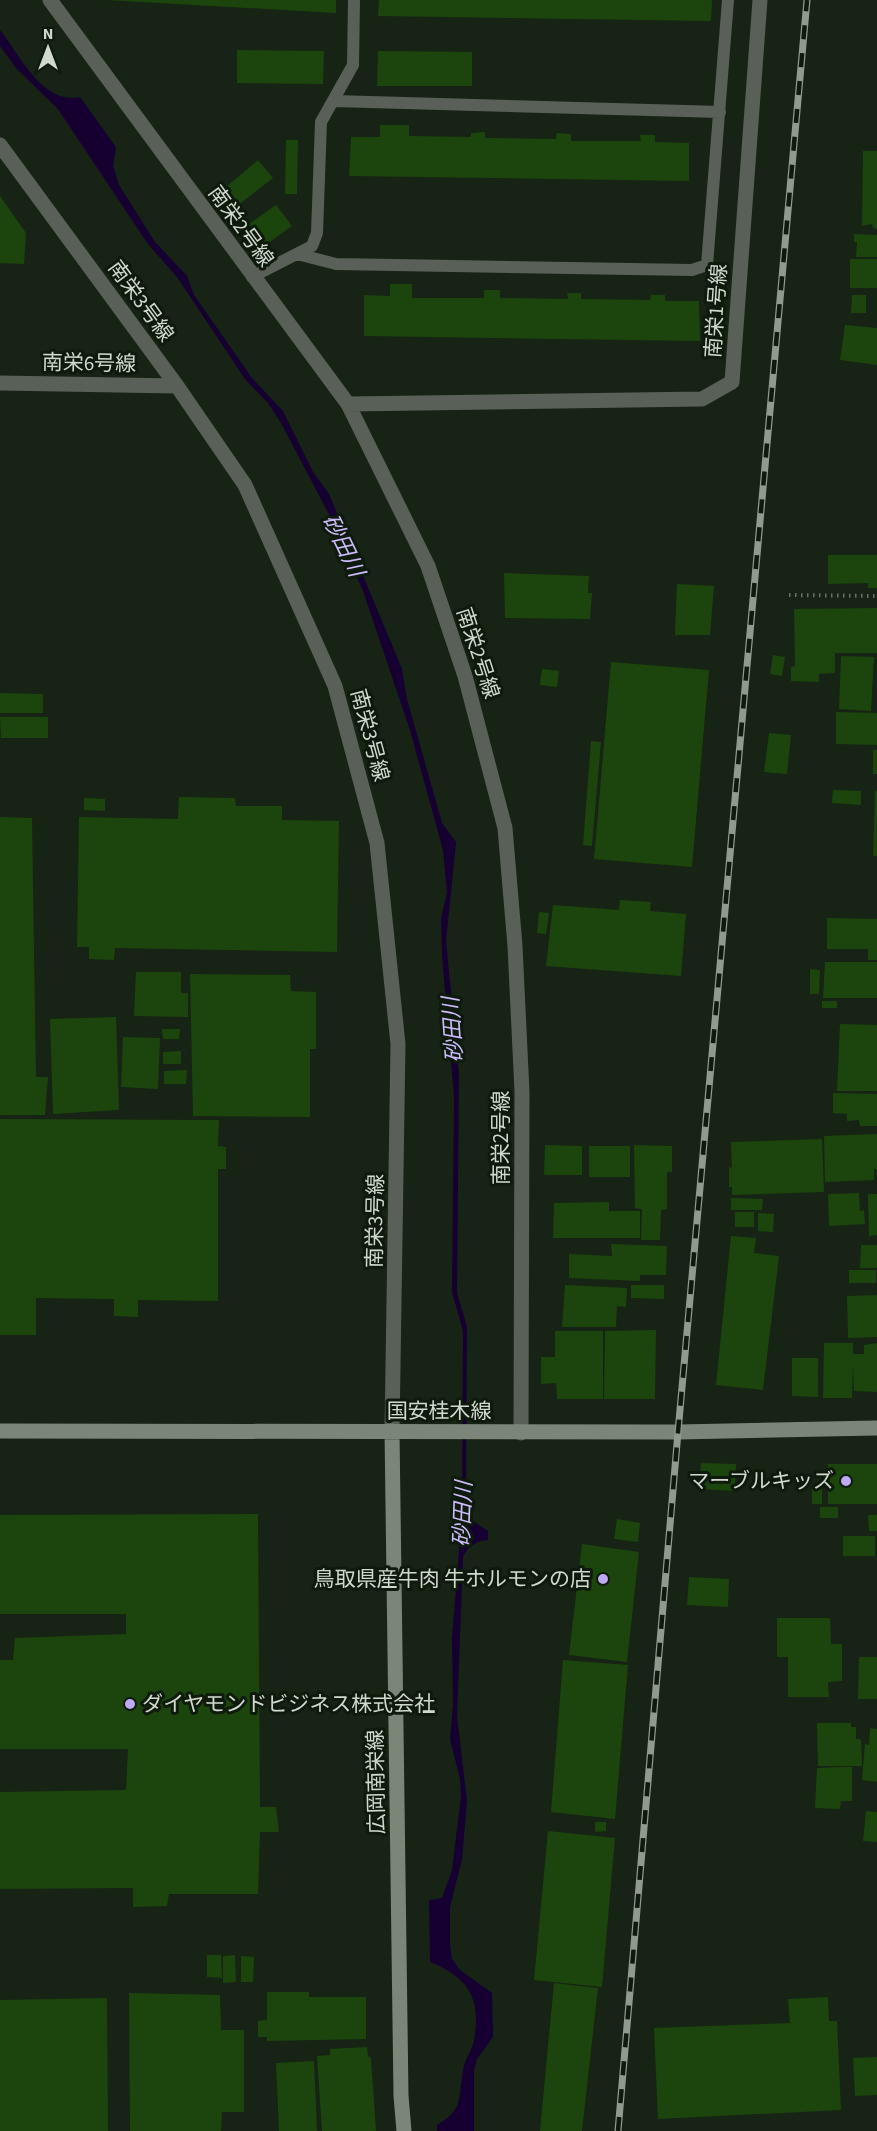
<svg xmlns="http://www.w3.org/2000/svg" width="877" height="2131" font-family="'Source Sans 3','Noto Sans JP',sans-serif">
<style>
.water{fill:#150031}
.building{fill:#1b450d}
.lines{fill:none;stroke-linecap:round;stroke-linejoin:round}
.path{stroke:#687365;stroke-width:4;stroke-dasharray:1.5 4.5;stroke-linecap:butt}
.lane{stroke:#596058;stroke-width:12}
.street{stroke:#596058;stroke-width:15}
.secondary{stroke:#7b8578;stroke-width:15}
.rail-casing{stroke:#919a8e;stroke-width:7}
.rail{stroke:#0e1a0b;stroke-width:4.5;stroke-dasharray:14;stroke-linecap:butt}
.poi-dot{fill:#bea9f4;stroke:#0e1a0b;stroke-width:2}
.labels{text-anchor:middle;stroke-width:6;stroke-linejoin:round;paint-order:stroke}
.street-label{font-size:21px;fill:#d1d9ce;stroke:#0e1a0b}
.poi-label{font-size:21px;fill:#d1d9ce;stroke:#0e1a0b;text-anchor:end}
.water-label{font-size:22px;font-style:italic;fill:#ccbbfb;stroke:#0e1a0b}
</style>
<rect width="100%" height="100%" fill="#172314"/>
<path class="water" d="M0 30C20 55 42 105 80 97L116 147 113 166 119 185 155 242 187 276 194 295 252 378 283 411 313 472 329 494 402 669 407 699 442 823 456 842 446 941 459 1075 457 1293 467 1327 466 1495 470 1519 488 1531V1540C476 1541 468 1546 463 1557L457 1716 467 1801 462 1859 450 1907V1945L452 1959 460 1970 492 1993 493 2037 477 2059 474 2071V2131H437V2125C464 2109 458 2099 463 2071 464 2060 472 2051 474 2041 481 1999 470 1978 430 1962L429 1900 442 1898 452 1870 461 1797 460 1779 450 1739 453 1705 452 1638 462 1514 463 1331 452 1292 454 1097 442 956 441 919 447 892 443 850 410 730 363 591 333 522 281 423 268 403 245 379 177 277 148 244 58 109 16 68 0 46Z"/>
<path class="building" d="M106 0H336V13Z
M379 0H712L711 21 378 16Z
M237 50 324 51 323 84 237 83Z
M378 51 472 52V86H377Z
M380 125H409V136L471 137V133L485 132V138L556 139 557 133 571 134V141H641L640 135H655V142L689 143V181L349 176 351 137H380Z
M286 140H298L297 194H285Z
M863 151H877V229L873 228 872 224 862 226Z
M258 160 273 178 237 206 225 188Z
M0 196 26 233 24 264 0 263Z
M276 205 292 226 265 245 249 224Z
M854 234 877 235V257H856L857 242H854Z
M850 259H877V288H850Z
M390 284H412V298H484V290H500V298L568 299 567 293H581V299L650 300 651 295H665V301H699L700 341 364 336V295L390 296Z
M852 295H866V313H851Z
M845 325 877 328V365L840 360Z
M828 555H877V588H868V583L828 584Z
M504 573 589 576 588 593H592L590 619 505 618Z
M677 584 714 586 710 635H675Z
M877 608V653H835V673L819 674V682L791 681V667L795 666 794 609Z
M773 655 785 657 782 676 770 674Z
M841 656 874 657 871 711 839 709Z
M611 662 709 670 692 867 594 859Z
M542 669 559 671 557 687 540 685Z
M0 693 43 694V713H0Z
M836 712 877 713V745L836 744Z
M0 717H48V738H1Z
M769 733 791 735 787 774 764 772Z
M591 741 601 742 592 846 583 845Z
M873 750H877V774H873Z
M833 790 861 791V805L832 803Z
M875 791H877V856H873Z
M179 797 235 798 236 806H282V820L339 821 337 952 115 948 114 960 89 959V947H77L79 817 178 819Z
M84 798 105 799V811L84 810Z
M0 817 32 818 36 1077H48L45 1115H0Z
M620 900 651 902 650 911 686 914 681 976 546 966 553 905 619 910Z
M539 912 549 913 546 934 537 933Z
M827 918 877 919V960H868V949H827Z
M825 962H877V998H823Z
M810 969 820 970 819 994H810Z
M136 972H181V993H188V1017L134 1016Z
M190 974 290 975 291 991 316 992V1049H310V1117L193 1116Z
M822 1001H837V1008H822Z
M116 1017 119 1110 53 1114 50 1019Z
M840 1024 877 1025V1091H837Z
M162 1029H180L179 1039H163Z
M123 1037 160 1038 158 1089 121 1087Z
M181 1051V1064H163V1052Z
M187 1070 186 1084H164V1071Z
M833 1093 877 1094V1126H860L859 1120 847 1121V1114L833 1113Z
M0 1119 219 1120 218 1146 226 1147V1169H218V1301L138 1300V1317L114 1316V1299L36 1298V1335H0Z
M877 1134V1169H874V1180L825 1182 824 1136Z
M822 1139 824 1192 732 1195V1187H729V1167L732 1168 731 1142Z
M545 1145 582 1146V1175H544Z
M634 1145 672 1146V1172H667V1209L661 1210 660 1240H641L642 1209 635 1208Z
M589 1146H630V1177H589Z
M859 1193 860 1211 864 1210 865 1224 829 1226 828 1194Z
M868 1194H877V1235L869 1236Z
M731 1198 763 1199 762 1210H731Z
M609 1202V1211H640V1238H553L554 1203Z
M735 1212H754V1227H735Z
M758 1213 774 1214 773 1232 758 1231Z
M731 1236 756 1238 754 1253 779 1256 763 1390 716 1385Z
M611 1244 667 1246 666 1275H640V1281L569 1278V1254L612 1256Z
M861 1245H877V1268H860Z
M849 1270H876V1283H849Z
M565 1285 627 1288 626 1307 617 1306 616 1327H562Z
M631 1285H664V1299L631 1298Z
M877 1295V1337L848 1338 847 1296Z
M656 1330 655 1399H604L605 1331Z
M555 1331H603V1399H557L556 1383 541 1384V1357H555Z
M824 1343H853V1354H864V1345L877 1343V1392L854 1391 853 1364 852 1398H823Z
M792 1358H818V1397L792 1396Z
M701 1463 736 1464 735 1491 699 1489Z
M828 1464H877V1504H828Z
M812 1488H822V1504H812Z
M820 1507H838V1518H820Z
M258 1514 260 1807H276L279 1832H260L258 1894H169L167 1906 133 1907V1888L0 1889V1792L126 1790 128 1749H0V1660H13L15 1638 126 1634V1614H0V1515Z
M868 1515H877V1531H869Z
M617 1519 640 1523 638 1542 614 1539Z
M843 1536H875V1556H843Z
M582 1544 639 1552 627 1662 569 1655Z
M689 1577 729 1579 728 1607 687 1605Z
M777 1618H830L831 1644H842V1681L828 1682 829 1697H788V1657H777Z
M859 1657H877V1699H858Z
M563 1660 628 1665 615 1819 551 1812Z
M817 1723H851V1727H856V1739H861L862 1766H818Z
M870 1728 877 1729V1782L862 1780 865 1744 869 1745Z
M841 1767H852V1801H841L840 1809 815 1808 817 1768Z
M866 1811 877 1812V1842L863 1841Z
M595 1822H606V1831L595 1832Z
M548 1831 615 1838 602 1987 534 1980Z
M207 1955H221L222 1978 207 1977Z
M235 1955 236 1982 223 1983V1956Z
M241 1956 254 1957 253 1982H241Z
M554 1983 598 1988 582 2131H540Z
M267 1992H309V1997H366V2039L267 2041V2037H258V2021L267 2020Z
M129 1993 220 1995 221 2030H244V2112H222L221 2131H130Z
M828 1997 829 2021H837L841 2110 658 2119 654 2028 790 2023 788 1999Z
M107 1998 108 2131H0V2000Z
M367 2047 368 2056 371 2058 376 2131H322L317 2056 330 2055V2049Z
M877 2057V2095L855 2096 853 2058Z
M314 2061 317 2131H279L276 2063Z"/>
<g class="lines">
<path class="path" d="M789 595 877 596"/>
<path class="lane" d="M334 101 720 112
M297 254 336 264 692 270 707 265 728 0
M252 277 312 246 317 233 321 122 353 65 354 0"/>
<path class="street" d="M50 0 348 404 428 566 465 676 505 828 515 946 522 1092 521 1433
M0 145 177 386 245 485 335 686 377 843 398 1044 392 1431
M0 383 177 386
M348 404 702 399 732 382 760 0"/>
<path class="secondary" d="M0 1431 678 1432 877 1428
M392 1431 401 2096 404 2131"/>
<g class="rail-casing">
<path id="rail" d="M618 2131 678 1432 807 0"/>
</g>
<use href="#rail" class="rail"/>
</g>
<g class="poi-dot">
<circle cx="846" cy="1481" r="6"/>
<circle cx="603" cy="1579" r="6"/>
<circle cx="130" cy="1704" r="6"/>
</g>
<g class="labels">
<g class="street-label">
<text transform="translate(241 226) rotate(54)" y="7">南栄2号線</text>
<text transform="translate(141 301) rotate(54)" y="7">南栄3号線</text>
<text transform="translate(716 311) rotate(-86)" y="7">南栄1号線</text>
<text transform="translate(89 363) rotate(1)" y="7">南栄6号線</text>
<text transform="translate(478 653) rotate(72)" y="7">南栄2号線</text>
<text transform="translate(370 735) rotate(75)" y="7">南栄3号線</text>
<text transform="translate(501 1138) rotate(-90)" y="7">南栄2号線</text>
<text transform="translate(375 1221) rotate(-89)" y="7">南栄3号線</text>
<text x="439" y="1418">国安桂木線</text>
<text transform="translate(376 1782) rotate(-91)" y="7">広岡南栄線</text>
</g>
<g class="poi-label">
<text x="834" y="1488">マーブルキッズ</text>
<text x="591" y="1586">鳥取県産牛肉 牛ホルモンの店</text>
<text x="142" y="1711" text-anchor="start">ダイヤモンドビジネス株式会社</text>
</g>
<g class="water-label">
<text transform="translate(344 545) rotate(64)" y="8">砂田川</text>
<text transform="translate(452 1030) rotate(-94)" y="8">砂田川</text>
<text transform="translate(462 1514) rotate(-88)" y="8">砂田川</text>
</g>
</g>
<g transform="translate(48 48)" stroke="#0e1a0b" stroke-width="4.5" paint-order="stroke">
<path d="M0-4.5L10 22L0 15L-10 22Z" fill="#d1d9ce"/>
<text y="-9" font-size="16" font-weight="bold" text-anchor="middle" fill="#d1d9ce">N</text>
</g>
</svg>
